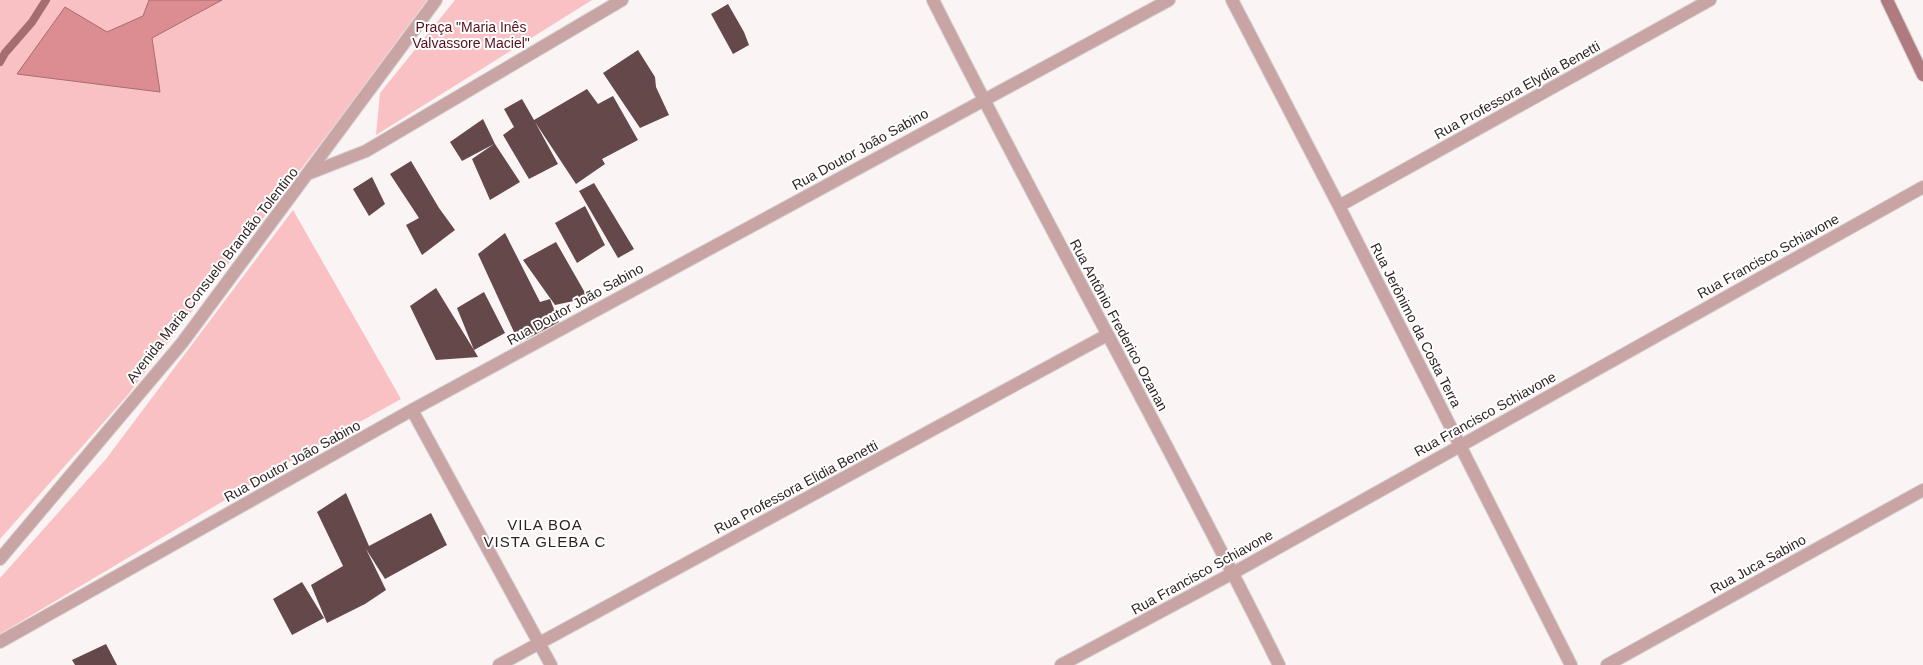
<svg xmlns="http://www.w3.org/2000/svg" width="1923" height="665" font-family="Helvetica,sans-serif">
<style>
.green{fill:#f9c1c4}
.water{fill:#db8d92;stroke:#a66c70}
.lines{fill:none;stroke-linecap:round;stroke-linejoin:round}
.stream{stroke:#a66c70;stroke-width:8}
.building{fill:#64484a}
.street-casing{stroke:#d6cece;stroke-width:14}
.secondary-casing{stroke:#d6cece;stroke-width:14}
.street{stroke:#c8a4a5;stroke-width:12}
.secondary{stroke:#af7b7e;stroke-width:12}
.labels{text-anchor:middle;stroke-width:4;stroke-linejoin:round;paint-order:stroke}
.park-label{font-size:14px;fill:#56101d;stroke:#fff}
.street-label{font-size:14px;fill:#2b1f1f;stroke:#fff}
.neighbourhood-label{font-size:15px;letter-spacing:1px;fill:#2b1f1f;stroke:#fff}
</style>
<rect width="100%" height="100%" fill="#fbf4f4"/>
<path class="green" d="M0 0H427L334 126 127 396 0 539Z
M455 0H592L376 135 380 93Z
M293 210 401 399 309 450 0 634V578L106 459Z"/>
<path class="water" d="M149 0H222L152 38 160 92 17 74 65 7 107 32 143 16Z"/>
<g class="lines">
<path class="stream" d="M0 62 5 53 32 22 46 0"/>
</g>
<path class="building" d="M728 4 744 32 749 45 733 54 711 14Z
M638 50 655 77 656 87 669 115 640 128 603 73Z
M587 89 598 104 613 96 638 140 602 159 605 164 576 184 535 122 558 164 529 179 503 135 514 127 504 109 522 99 534 120Z
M483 119 495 144 520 182 490 200 472 159 494 144 462 161 450 142Z
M411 161 439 208 455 230 422 255 406 225 419 218 390 174Z
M372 177 385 204 369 216 353 189Z
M594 183 634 249 618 258 579 191Z
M585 206 605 245 577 263 555 223Z
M505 233 540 302 550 299 559 322 519 343 478 254Z
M556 242 588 298 555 305 523 260Z
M436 288 474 350 478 357 436 360 410 306Z
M484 292 505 333 474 350 457 308Z
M346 493 369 546 431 513 447 545 385 579 366 549 386 590 365 604 327 623 311 585 343 566 317 512Z
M302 582 324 618 292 635 273 599Z
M106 644 117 665H75L72 660Z"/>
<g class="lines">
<g class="street-casing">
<path id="street" d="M933 0C1045 223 1168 441 1279 665
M1232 0 1339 206 1571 665
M310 173 366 151 622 0
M1339 206 1710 0
M412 410 551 665
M0 559 182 343 436 0
M0 642 412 410 1169 0
M499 665 1107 335
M1061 665 1233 573 1923 187
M1607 665 1923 490"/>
</g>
<g class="secondary-casing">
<path id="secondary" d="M1887 0 1923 75"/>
</g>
<use href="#street" class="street"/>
<use href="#secondary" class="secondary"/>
</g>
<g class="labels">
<g class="park-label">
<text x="471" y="32">Praça "Maria Inês<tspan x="471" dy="16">Valvassore Maciel"</tspan></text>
</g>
<g class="street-label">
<text transform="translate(1517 90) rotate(-29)" y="5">Rua Professora Elydia Benetti</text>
<text transform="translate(860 149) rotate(-29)" y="5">Rua Doutor João Sabino</text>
<text transform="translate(1768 256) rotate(-29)" y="5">Rua Francisco Schiavone</text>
<text transform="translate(212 275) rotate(-52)" y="5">Avenida Maria Consuelo Brandão Tolentino</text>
<text transform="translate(575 304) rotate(-29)" y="5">Rua Doutor João Sabino</text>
<text transform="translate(1119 325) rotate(62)" y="5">Rua Antônio Frederico Ozanan</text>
<text transform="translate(1416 325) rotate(63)" y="5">Rua Jerônimo da Costa Terra</text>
<text transform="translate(1485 414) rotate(-29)" y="5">Rua Francisco Schiavone</text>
<text transform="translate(292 461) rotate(-29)" y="5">Rua Doutor João Sabino</text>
<text transform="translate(796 487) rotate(-28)" y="5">Rua Professora Elidia Benetti</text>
<text transform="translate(1758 564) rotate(-29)" y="5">Rua Juca Sabino</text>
<text transform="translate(1202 572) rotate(-29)" y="5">Rua Francisco Schiavone</text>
</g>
<g class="neighbourhood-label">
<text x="545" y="530">VILA BOA<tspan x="545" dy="17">VISTA GLEBA C</tspan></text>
</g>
</g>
</svg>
